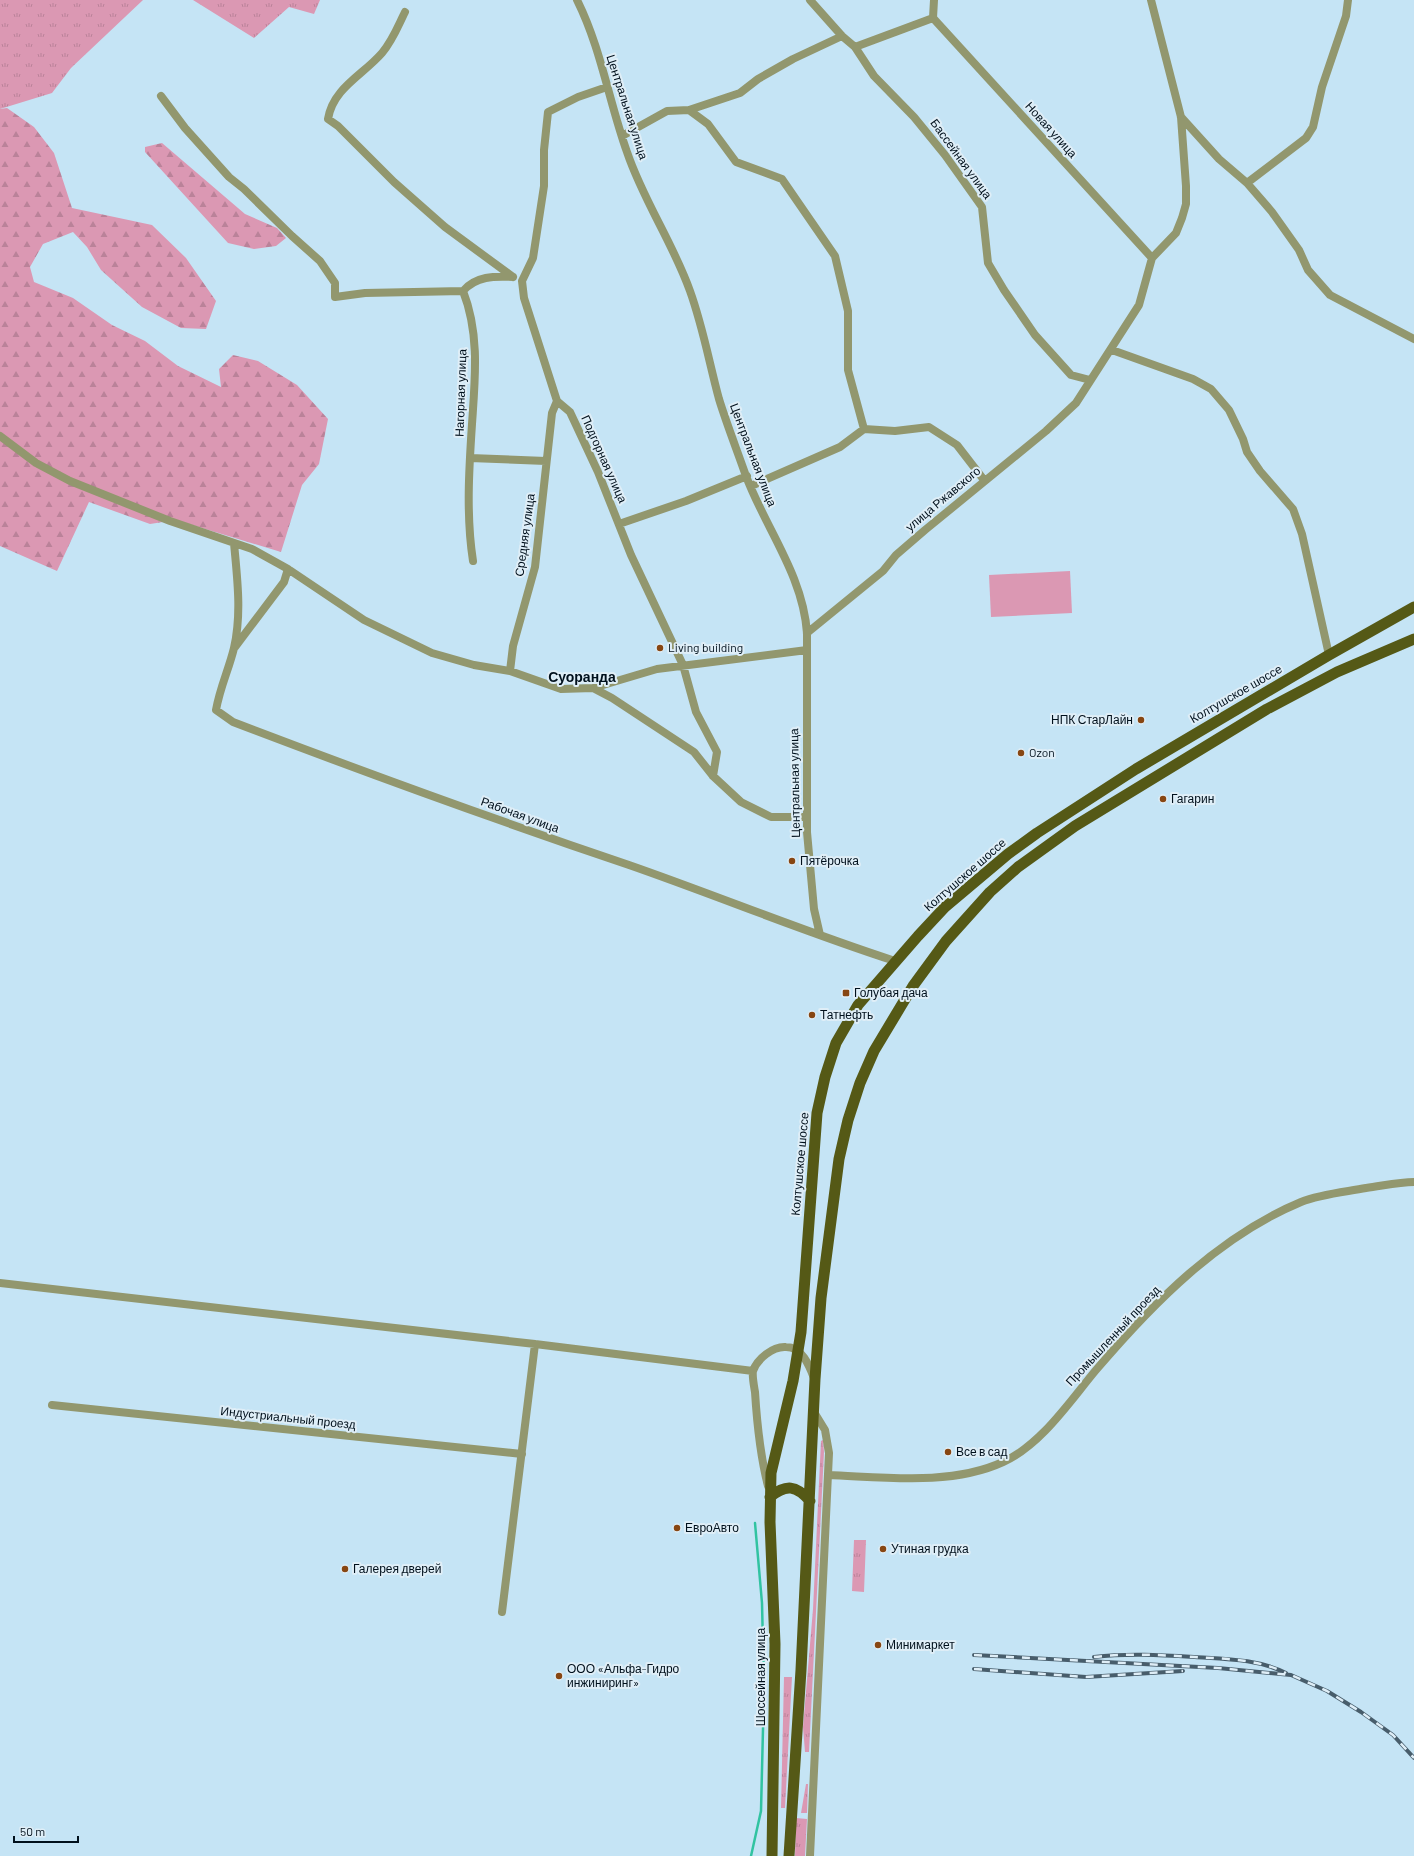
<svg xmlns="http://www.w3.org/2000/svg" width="1414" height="1856" font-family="Barlow,sans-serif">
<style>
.grass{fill:url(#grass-tufts)}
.forest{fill:url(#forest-firs)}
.pitch{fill:#db98b3}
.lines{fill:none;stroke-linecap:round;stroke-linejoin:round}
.stream{stroke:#31c3a1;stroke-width:2.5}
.minor{stroke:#92976e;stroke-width:8}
.major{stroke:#555916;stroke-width:11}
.rail-casing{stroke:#485d6b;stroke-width:4}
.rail{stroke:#dfeef7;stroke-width:2.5;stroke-dasharray:8;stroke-linecap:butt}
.poi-dot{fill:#874612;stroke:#dfeef7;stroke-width:1.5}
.labels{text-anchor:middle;stroke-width:4;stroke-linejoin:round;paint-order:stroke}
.street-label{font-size:12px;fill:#00101c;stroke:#dfeef7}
.poi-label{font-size:12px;fill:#00101c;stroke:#dfeef7;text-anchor:start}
.quarter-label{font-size:14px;font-weight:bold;fill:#00101c;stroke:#dfeef7}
</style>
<defs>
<pattern id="grass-tufts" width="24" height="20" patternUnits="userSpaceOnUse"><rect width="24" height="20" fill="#db98b3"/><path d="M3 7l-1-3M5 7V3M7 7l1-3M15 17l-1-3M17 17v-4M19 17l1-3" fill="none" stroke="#ba8299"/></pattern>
<pattern id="forest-firs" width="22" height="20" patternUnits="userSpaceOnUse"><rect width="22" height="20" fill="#db98b3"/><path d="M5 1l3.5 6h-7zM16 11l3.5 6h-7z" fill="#ba8299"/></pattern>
</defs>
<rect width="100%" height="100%" fill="#c5e4f5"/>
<path class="grass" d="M0 0H143L71 68 52 93 0 109Z
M193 0H320L314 14 289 7 254 38Z
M823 1440 824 1452 809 1752H805L803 1727 813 1609 821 1441Z
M854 1540H866L864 1592 852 1591Z
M784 1677H792L785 1808H781Z
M806 1784H808L807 1813H801Z
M796 1818 807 1819 805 1856H795Z"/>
<path class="forest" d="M7 108 34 127 54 153 72 208 152 225 186 258 216 301 206 329 181 328 142 307 101 270 87 247 73 232 43 244 30 267 34 282 73 298 112 325 145 341 178 366 221 387 219 369 233 355 258 361 297 385 328 419 319 464 302 485 281 552 176 520 150 524 89 502 57 571 0 546V109Z
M162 143 245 214 277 228 286 238 276 246 254 249 228 243 145 152V147Z"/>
<path class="pitch" d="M1070 571 1072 613 991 617 989 575Z"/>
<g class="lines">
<path class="stream" d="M751 1856 761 1811 764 1688 762 1603 755 1523"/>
<path class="minor" d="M577 0C601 48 609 102 627 152 643 200 673 243 690 291 703 327 709 362 719 399 727 425 737 450 746 476 766 529 803 575 807 633V832L814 909 820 935
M810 0 842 36 855 47 874 76 914 117 945 155 982 207 988 263 1004 290 1035 335 1071 375 1090 380
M405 12C398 26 393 40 382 53 363 75 333 88 328 119L338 126 394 182 445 227 513 277
M933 18 1152 258
M855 47 933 18 934 0
M607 87 578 97 548 112 544 150V186L533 258 522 281 524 298 557 401 570 412 598 472 631 555 683 665 696 712 717 752 713 776
M161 96 185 128 229 177 244 189 292 236 320 261 335 283V297L365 293 463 291
M689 110 740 93 758 79 793 59 842 36
M1181 117 1219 159 1247 183 1272 212 1299 250 1308 270 1330 295 1414 339
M622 136 667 111 689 110 708 124 736 162 782 179 835 256 848 311V370L864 429
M1247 183 1306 138 1313 127 1322 87 1346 16 1348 0
M1112 350 1193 379 1211 389 1229 410 1243 439 1247 452 1260 471 1293 509 1302 534 1329 655
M0 436 36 463 70 481 170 521 252 549 288 569 364 620 432 653 474 665 510 671 561 689 593 688 612 698 694 752 713 776 741 802 771 817H807
M470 458 546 461
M751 486 840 447 864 429 895 431 929 427 957 445 984 480
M619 524 686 501 747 476
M234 543C237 577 242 613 234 648 229 669 220 687 216 710L233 722C364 772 496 820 629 865 718 896 805 932 895 961
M473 561C466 516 469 469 472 424 475 379 480 334 463 291 476 276 494 276 513 277
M807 633 883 571 896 555 925 530 1046 431 1076 403 1139 305 1152 258 1176 233 1182 218 1186 204V186L1181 117 1151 0
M235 647 284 582 288 569
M510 671 513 646 535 567 552 413 557 401
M593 688 657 669 807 650
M0 1283 535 1344 753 1371
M52 1405 522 1454
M828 1475C884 1477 951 1486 1003 1462 1041 1445 1070 1401 1096 1370 1153 1303 1219 1236 1301 1202 1321 1194 1345 1192 1366 1188 1382 1186 1398 1182 1414 1182
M768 1486C760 1455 757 1424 755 1392 754 1386 752 1376 753 1371 757 1359 773 1346 786 1347 802 1347 809 1365 814 1378
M502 1612 535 1344
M810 1856 829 1453 825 1430 814 1412"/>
<path class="major" d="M770 1497C786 1484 796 1485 810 1501
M772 1856 775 1644 770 1522 771 1473 793 1381 801 1332 817 1113 825 1077 836 1043 858 1005 918 936 945 907 1008 854 1037 833 1136 769 1329 655 1414 607
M789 1856 801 1670 815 1379 821 1298 839 1159 848 1120 860 1083 874 1051 913 986 946 941 990 892 1018 867 1075 826 1267 709 1337 672 1414 639"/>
<g class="rail-casing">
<path id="rail" d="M974 1655 1218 1668 1291 1675 1327 1691 1361 1712 1393 1735 1414 1758
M1094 1657C1128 1653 1161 1655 1195 1657 1226 1659 1258 1659 1286 1673
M974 1669 1086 1677 1183 1671"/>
</g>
<use href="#rail" class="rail"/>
</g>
<g class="poi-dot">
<circle cx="660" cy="648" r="4"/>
<circle cx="1141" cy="720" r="4"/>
<circle cx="1021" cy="753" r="4"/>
<circle cx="1163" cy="799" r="4"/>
<circle cx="792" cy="861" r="4"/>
<rect x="842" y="989" width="8" height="8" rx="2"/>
<circle cx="812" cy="1015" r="4"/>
<circle cx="948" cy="1452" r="4"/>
<circle cx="677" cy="1528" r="4"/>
<circle cx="883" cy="1549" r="4"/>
<circle cx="345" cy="1569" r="4"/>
<circle cx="878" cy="1645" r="4"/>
<circle cx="559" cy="1676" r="4"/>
</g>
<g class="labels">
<g class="street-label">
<text transform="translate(627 107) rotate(72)" y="4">Центральная улица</text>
<text transform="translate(1051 130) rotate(48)" y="4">Новая улица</text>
<text transform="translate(961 159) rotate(54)" y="4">Бассейная улица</text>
<text transform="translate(461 393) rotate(-88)" y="4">Нагорная улица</text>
<text transform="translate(753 455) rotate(69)" y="4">Центральная улица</text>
<text transform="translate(604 459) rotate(66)" y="4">Подгорная улица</text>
<text transform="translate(943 499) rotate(-40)" y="4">улица Ржавского</text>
<text transform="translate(525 535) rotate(-82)" y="4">Средняя улица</text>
<text transform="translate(1236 694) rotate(-30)" y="4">Колтушское шоссе</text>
<text transform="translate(795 783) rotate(-91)" y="4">Центральная улица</text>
<text transform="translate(520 815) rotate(20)" y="4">Рабочая улица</text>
<text transform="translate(965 875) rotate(-41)" y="4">Колтушское шоссе</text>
<text transform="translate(800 1164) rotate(-85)" y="4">Колтушское шоссе</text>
<text transform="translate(1113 1336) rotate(-47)" y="4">Промышленный проезд</text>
<text transform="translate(288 1418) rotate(6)" y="4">Индустриальный проезд</text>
<text transform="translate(761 1677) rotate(-90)" y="4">Шоссейная улица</text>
</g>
<g class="poi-label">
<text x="668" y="652">Living building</text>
<text x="1133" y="724" text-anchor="end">НПК СтарЛайн</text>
<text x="1029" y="757">Ozon</text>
<text x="1171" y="803">Гагарин</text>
<text x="800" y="865">Пятёрочка</text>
<text x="854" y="997">Голубая дача</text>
<text x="820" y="1019">Татнефть</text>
<text x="956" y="1456">Все в сад</text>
<text x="685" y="1532">ЕвроАвто</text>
<text x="891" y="1553">Утиная грудка</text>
<text x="353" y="1573">Галерея дверей</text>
<text x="886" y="1649">Минимаркет</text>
<text x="567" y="1673">ООО «Альфа-Гидро<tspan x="567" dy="14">инжиниринг»</tspan></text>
</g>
<g class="quarter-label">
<text x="582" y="682">Суоранда</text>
</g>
</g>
<path d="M14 1836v6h64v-6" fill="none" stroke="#00101c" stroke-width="2"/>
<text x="20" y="1836" font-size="12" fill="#00101c" stroke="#dfeef7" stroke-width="3" paint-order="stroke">50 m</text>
</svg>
